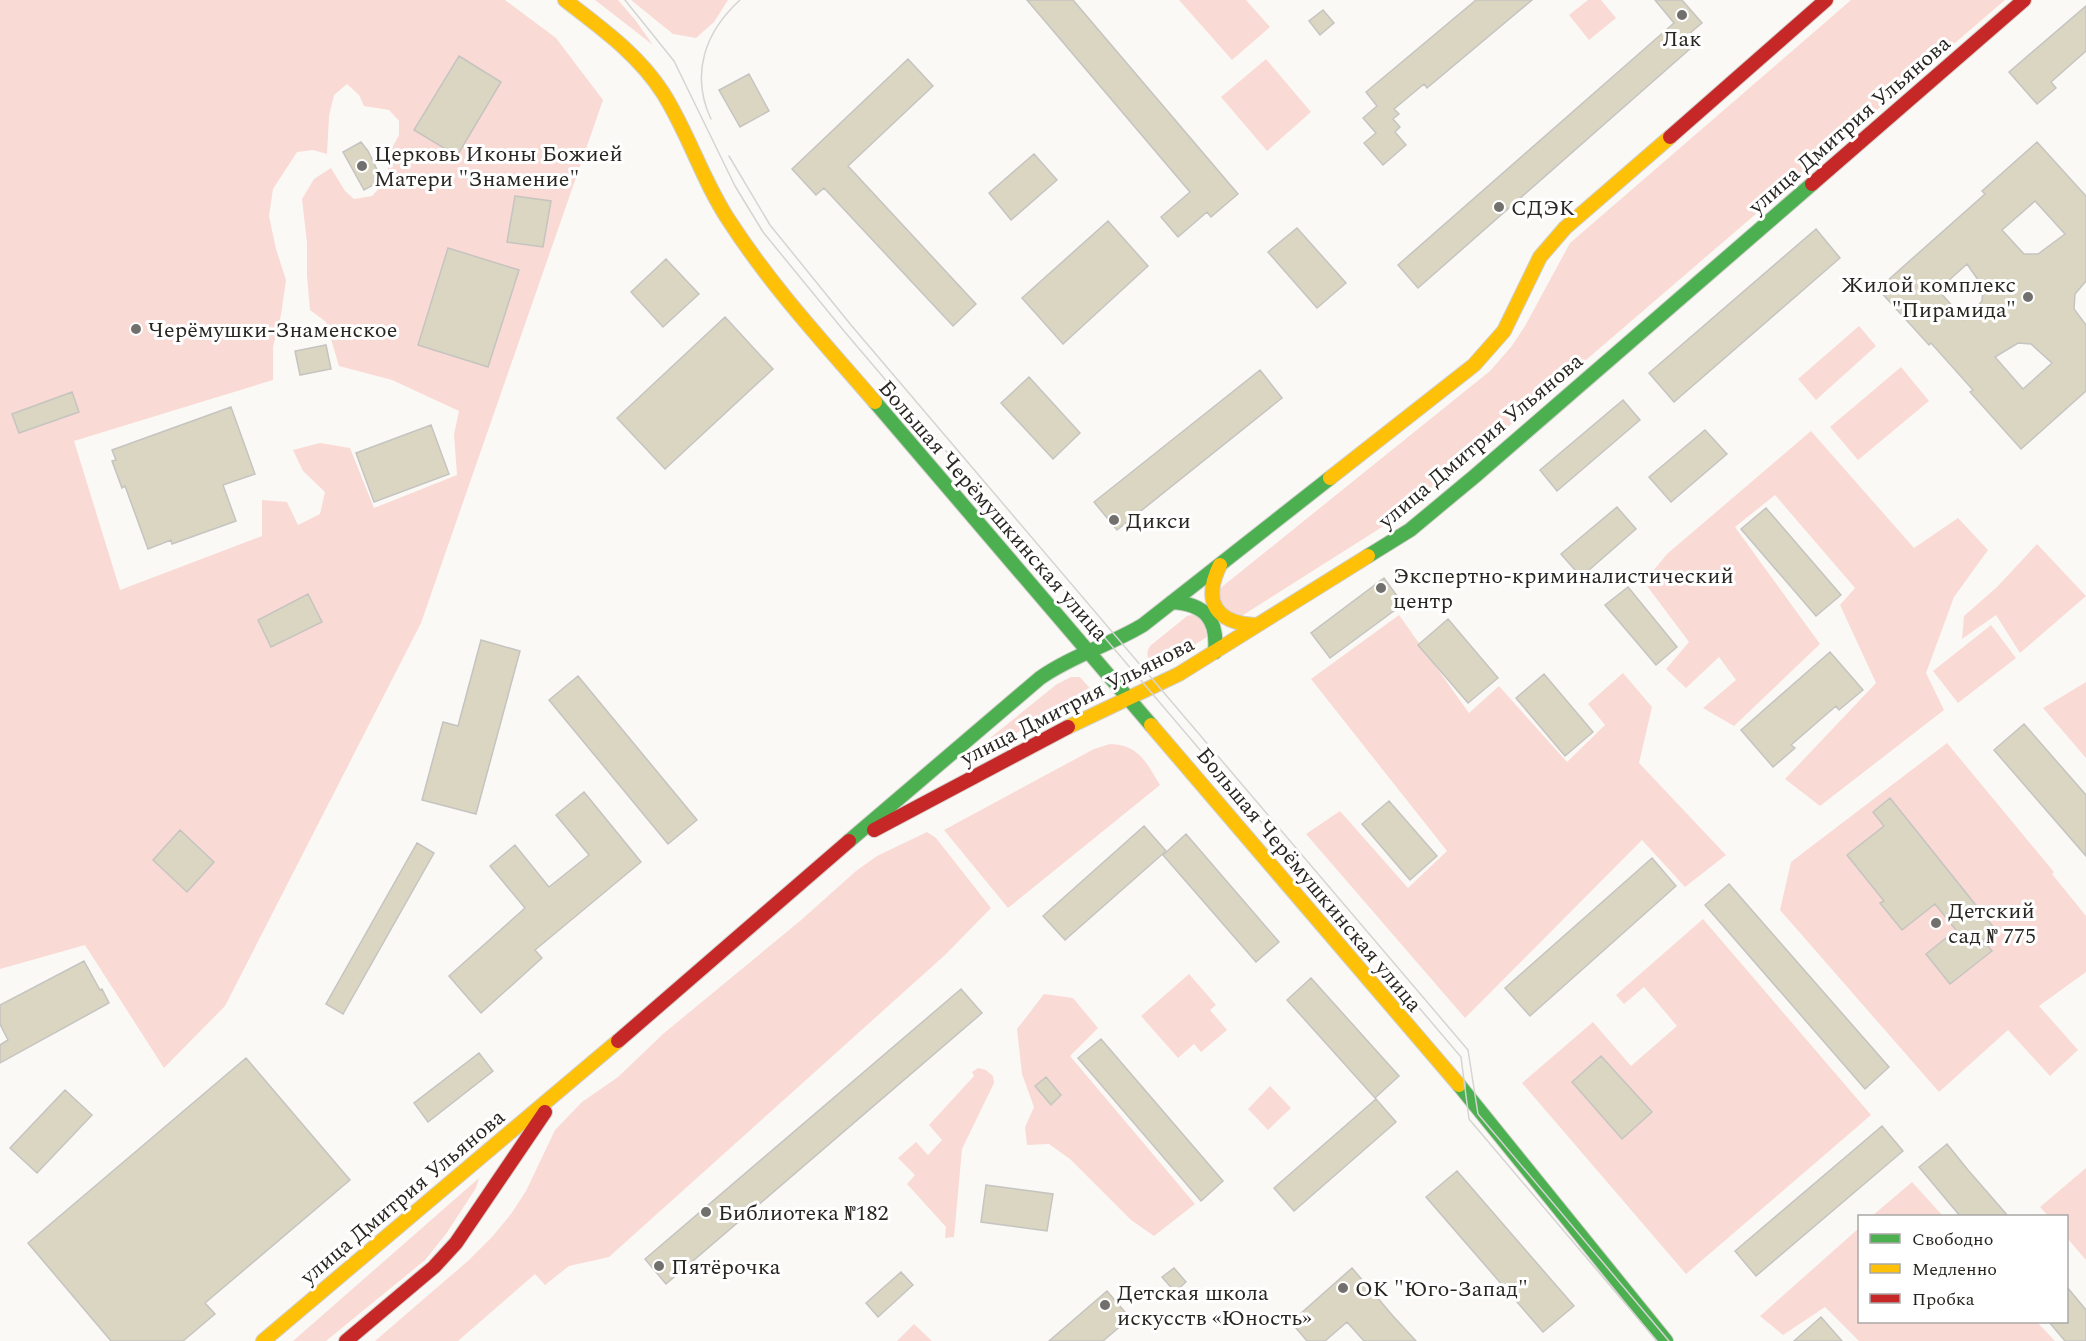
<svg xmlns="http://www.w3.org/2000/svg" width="2086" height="1341" font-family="Spectral,serif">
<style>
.green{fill:#fadad4;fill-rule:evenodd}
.building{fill:#dbd6c2;stroke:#c5c4c1;stroke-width:1.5;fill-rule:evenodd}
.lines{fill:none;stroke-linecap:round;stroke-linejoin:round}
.fast-casing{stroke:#d0cecb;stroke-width:16}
.slow-casing{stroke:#d0cecb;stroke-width:16}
.jam-casing{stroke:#d0cecb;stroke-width:16}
.fast{stroke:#4caf50;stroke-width:14}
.slow{stroke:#ffc107;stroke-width:14}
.jam{stroke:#c62828;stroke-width:14}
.tram{stroke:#d5d4d3;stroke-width:1.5}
.poi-dot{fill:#72706c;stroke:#fff;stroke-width:2}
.labels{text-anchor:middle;stroke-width:6;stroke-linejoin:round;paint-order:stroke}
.poi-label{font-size:22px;fill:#292622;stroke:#fff;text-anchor:start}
.street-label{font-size:22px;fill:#292622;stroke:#fff}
</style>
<rect width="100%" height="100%" fill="#fbf9f6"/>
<path class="green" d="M0 0H505L556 38 603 100 421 623 225 1006 164 1068 85 945 0 969ZM347 84 359 95 364 106 389 110 399 121V135L391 150 386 181 372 196 354 199 345 191 331 168 314 179 302 199 307 243V276L310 310 326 322 339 366 392 380 459 411 454 434 457 475 374 508 350 448 320 443 293 450 303 471 325 492 320 514 298 525 287 502 262 500V536L120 590 74 441 273 380V347L281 315 286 280 276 249 269 216 273 189 297 152 313 150 327 154 329 116 334 95Z
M595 0H618L636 21 653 45Z
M631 0H728L714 22 696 38 673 34Z
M1179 0H1246L1270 27 1232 60Z
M1588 0H1601L1616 18 1589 40 1569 15Z
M1851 0H2005L1438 487 1401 515 1240 617 1225 614 1218 590 1490 371 1511 347 1525 326 1570 243Z
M1266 59 1311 112 1267 151 1221 97Z
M1859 326 1876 346 1816 400 1798 379Z
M1901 367 1929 401 1858 460 1830 427Z
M1811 431 1914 548 1958 518 1988 550 1954 597 1926 673 1944 710 1820 806 1785 779 1876 683 1840 605 1855 588 1775 495 1735 527 1820 644 1734 726 1703 708 1736 680 1719 657 1686 688 1666 669 1689 642 1644 582 1667 554Z
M2037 544 2086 596 2020 653 1996 615 1962 639 1964 616 1997 587Z
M1195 614 1203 617 1207 637 1163 664C1151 667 1143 657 1150 646L1187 616Z
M1399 615 1469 713 1499 686 1567 762 1605 725 1588 704 1623 673 1652 707 1639 763 1726 855 1685 887 1642 840 1465 1018 1306 834 1340 811 1408 888 1447 851 1311 679Z
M1991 625 2016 658 1958 703 1933 671Z
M1071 677H1080L1094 693 1088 698 1047 716 995 745 990 738 1057 684Z
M2086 682V758L2043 708Z
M1947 743 2054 872 2052 874 2086 916V972L2039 1006 2078 1050 2050 1076 2008 1030 1939 1092 1780 910 1791 862Z
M1110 744C1139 745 1146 762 1160 785L1008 908 944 830 1094 749Z
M927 832 936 838 991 908 945 955 609 1257 569 1266 545 1285 535 1274 458 1341H375L469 1260 492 1237 511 1214 526 1191 555 1130 582 1102 618 1077 663 1034 800 921 856 871 877 856Z
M1703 919 1871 1115 1686 1274 1522 1083 1593 1022 1631 1066 1677 1026 1644 987 1624 1004 1616 995Z
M1189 974 1216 1005 1210 1010 1227 1030 1201 1052 1194 1044 1178 1058 1141 1016Z
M1044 994 1073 998 1098 1028 1070 1056 1195 1204 1154 1236 1131 1220 1070 1159 1049 1144 1027 1145 1025 1127 1034 1107 1022 1074 1017 1029Z
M978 1068 986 1070 993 1076 994 1083 962 1149 954 1237 945 1238 946 1227 907 1184 915 1175 898 1158 916 1142 928 1155 942 1140 929 1125 974 1076 972 1072Z
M1270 1086 1291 1108 1268 1130 1248 1109Z
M2086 1168V1260L2067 1238 2066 1216H2048L2040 1207Z
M479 1178 476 1188 446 1234 425 1260 326 1341H293Z
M1912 1182 1943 1216H1872Z
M1859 1228 1860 1322H2037L2055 1341H1859L1825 1307 1783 1335 1760 1316Z
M914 1324 932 1341H897Z"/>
<path class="building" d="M1027 0H1073L1238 194 1211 217 1207 212 1178 237 1161 217 1190 192Z
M1476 0H1532L1427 88 1424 84 1394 109 1399 114 1393 119 1400 127 1395 132 1406 145 1383 165 1364 143 1376 133 1363 118 1377 106 1366 92Z
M1655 0H1682L1702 23 1683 39 1691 48 1418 288 1398 265 1674 23Z
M2086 6V51L2051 82 2056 88 2037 104 2009 72Z
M1323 10 1334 23 1320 35 1309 21Z
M459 56 501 82 457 156 414 130Z
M908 59 933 86 848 166 976 304 953 326 824 188 816 195 792 169Z
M749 74 769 111 740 127 719 90Z
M361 142 368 151 382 180 364 190 343 152Z
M2037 142 2086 196V281L2075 294 2074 309 2086 325V391L2021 449 1970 392 1973 390 1931 343 1929 345 1878 289 1985 194 1982 191ZM2035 201 2065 234 2038 254H2024L2002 230ZM1967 264 1983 287 1982 301 1965 320 1938 290ZM2018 343 2031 344 2052 363 2023 389 1995 357Z
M1034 154 1057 180 1011 220 989 193Z
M515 196 551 201 543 247 507 242Z
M1108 221 1148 266 1063 344 1022 298Z
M1297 228 1346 283 1317 308 1268 252Z
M1816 229 1840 258 1674 402 1649 373Z
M448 248 519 270 488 367 418 345Z
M666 259 699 294 663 327 631 292Z
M725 317 773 369 665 469 617 418Z
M326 345 331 369 300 375 295 351Z
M1260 370 1282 398 1117 530 1094 502Z
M1029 377 1080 433 1053 459 1001 403Z
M72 392 79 412 19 433 12 414Z
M1623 400 1640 420 1557 491 1540 470Z
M231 407 255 474 223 485 236 521 172 544 171 540 148 549 125 486 122 488 112 461 116 460 112 450Z
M431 425 449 474 374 502 356 453Z
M1705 430 1727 454 1671 502 1649 477Z
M1617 507 1636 529 1581 577 1561 554Z
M1766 508 1841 595 1816 616 1741 529Z
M1384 578 1403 604 1330 658 1311 633Z
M1628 587 1677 647 1656 665 1605 605Z
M308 594 322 622 271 647 258 620Z
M1448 619 1498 678 1468 703 1418 645Z
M481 640 520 651 476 814 422 800 443 722 458 726Z
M1830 652 1863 690 1839 710 1836 706 1791 745 1795 748 1773 767 1741 730Z
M1544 674 1593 732 1565 756 1516 698Z
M578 676 697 820 668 844 549 700Z
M2024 724 2086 795V856L1994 750Z
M584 792 641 862 535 950 542 958 481 1013 449 976 525 908 490 866 515 845 549 887 589 855 556 815Z
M1890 798 1995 929 1983 940 1992 951 1950 984 1926 954 1956 930 1935 904 1902 930 1880 903 1884 901 1847 855 1884 826 1873 812Z
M1389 801 1437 856 1410 880 1362 824Z
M1144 826 1166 851 1065 940 1043 916Z
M180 830 214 862 187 892 153 860Z
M1186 834 1279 942 1256 962 1163 855Z
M417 843 434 853 343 1014 326 1004Z
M1652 858 1676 886 1530 1016 1505 988Z
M1729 884 1889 1067 1865 1089 1705 905Z
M84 961 100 990 102 989 109 1003 0 1063V1045L8 1040 0 1024V1005Z
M1311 978 1399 1076 1375 1098 1287 1000Z
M961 989 982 1013 666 1284 645 1259Z
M1101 1039 1223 1181 1201 1201 1078 1058Z
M479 1053 493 1071 428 1122 414 1103Z
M1601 1056 1652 1112 1622 1139 1572 1082Z
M246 1058 350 1180 205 1303 215 1314 183 1341H111L28 1243Z
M1046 1077 1061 1095 1051 1105 1035 1086Z
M65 1090 92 1115 37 1173 10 1148Z
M1376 1099 1396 1122 1294 1211 1274 1188Z
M1882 1126 1903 1151 1756 1276 1735 1251Z
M1947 1144 1968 1170 2008 1216H1960L1919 1167Z
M1457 1171 1574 1306 1543 1332 1426 1197Z
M986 1185 1053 1194 1047 1231 981 1222Z
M1174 1268 1186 1282 1175 1292 1162 1277Z
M1352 1268 1393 1316 1416 1341H1364L1347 1322 1325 1341H1307L1291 1322Z
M901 1272 913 1285 878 1317 866 1303Z
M2067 1287 2086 1310V1341H2065L2049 1322H2067Z
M1107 1291 1130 1318 1103 1341H1049Z
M1821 1317 1842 1341H1794Z"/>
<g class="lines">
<g class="fast-casing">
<path id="fast" d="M875 402 1151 725
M1368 556 1410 530 1475 476 1812 184
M1172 602C1205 604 1218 619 1215 652
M849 841 1040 678C1073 655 1110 645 1143 625L1330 478
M1459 1085 1666 1341"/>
</g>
<g class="slow-casing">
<path id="slow" d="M565 0C601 28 638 54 663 93 689 134 703 182 730 222 772 287 825 344 875 402
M1330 478 1474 365 1504 331 1540 257 1565 228 1670 137
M1220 565C1202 602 1216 623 1256 625
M1151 725 1459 1085
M1068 727 1179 674 1368 556
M263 1341 618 1041"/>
</g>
<g class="jam-casing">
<path id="jam" d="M1670 137 1826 0
M1812 184 2024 0
M874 830 1068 727
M618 1041 849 841
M346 1341 434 1267 456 1243 545 1112"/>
</g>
<use href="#fast" class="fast"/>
<use href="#slow" class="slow"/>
<use href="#jam" class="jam"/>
<path class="tram" d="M625 0 674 61 735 186 763 232 844 331 1461 1057 1469 1119 1657 1341
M711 119C690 74 705 32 740 0
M729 156 770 225 851 325 1468 1050 1478 1114 1669 1341"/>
</g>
<g class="poi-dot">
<circle cx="1682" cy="15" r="6"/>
<circle cx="362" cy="166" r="6"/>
<circle cx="1499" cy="207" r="6"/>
<circle cx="2028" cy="297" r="6"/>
<circle cx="136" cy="329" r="6"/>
<circle cx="1114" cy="520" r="6"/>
<circle cx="1381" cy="588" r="6"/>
<circle cx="1936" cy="923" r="6"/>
<circle cx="706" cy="1212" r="6"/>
<circle cx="659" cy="1266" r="6"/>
<circle cx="1343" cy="1288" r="6"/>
<circle cx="1105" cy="1305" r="6"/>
</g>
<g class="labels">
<g class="poi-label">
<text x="1682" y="46" text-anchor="middle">Лак</text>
<text x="374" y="161">Церковь Иконы Божией<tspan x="374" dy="25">Матери "Знамение"</tspan></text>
<text x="1511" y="215">СДЭК</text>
<text x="2016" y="292" text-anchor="end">Жилой комплекс<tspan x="2016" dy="25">"Пирамида"</tspan></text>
<text x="148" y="337">Черёмушки-Знаменское</text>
<text x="1126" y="528">Дикси</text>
<text x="1393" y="583">Экспертно-криминалистический<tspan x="1393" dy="25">центр</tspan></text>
<text x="1948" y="918">Детский<tspan x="1948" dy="25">сад № 775</tspan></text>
<text x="718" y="1220">Библиотека №182</text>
<text x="671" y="1274">Пятёрочка</text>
<text x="1355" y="1296">ОК "Юго-Запад"</text>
<text x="1117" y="1300">Детская школа<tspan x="1117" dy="25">искусств «Юность»</tspan></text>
</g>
<g class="street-label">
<text transform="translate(1849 124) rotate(-41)" y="8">улица Дмитрия Ульянова</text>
<text transform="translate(1480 440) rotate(-40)" y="8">улица Дмитрия Ульянова</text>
<text transform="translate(994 510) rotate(49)" y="8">Большая Черёмушкинская улица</text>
<text transform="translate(1077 700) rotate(-27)" y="8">улица Дмитрия Ульянова</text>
<text transform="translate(1310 879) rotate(50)" y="8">Большая Черёмушкинская улица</text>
<text transform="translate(402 1196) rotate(-40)" y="8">улица Дмитрия Ульянова</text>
</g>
</g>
<rect x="1858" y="1215" width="210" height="108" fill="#ffffff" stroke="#a9a8a7" stroke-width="1.5"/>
<rect x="1870" y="1234" width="30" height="9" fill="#4caf50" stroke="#a9a8a7" stroke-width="1.5"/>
<text x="1912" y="1245" font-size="18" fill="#292622">Свободно</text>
<rect x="1870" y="1264" width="30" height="9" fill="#ffc107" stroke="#a9a8a7" stroke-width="1.5"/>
<text x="1912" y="1275" font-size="18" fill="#292622">Медленно</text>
<rect x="1870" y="1294" width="30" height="9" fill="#c62828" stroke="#a9a8a7" stroke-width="1.5"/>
<text x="1912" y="1305" font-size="18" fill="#292622">Пробка</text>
</svg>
